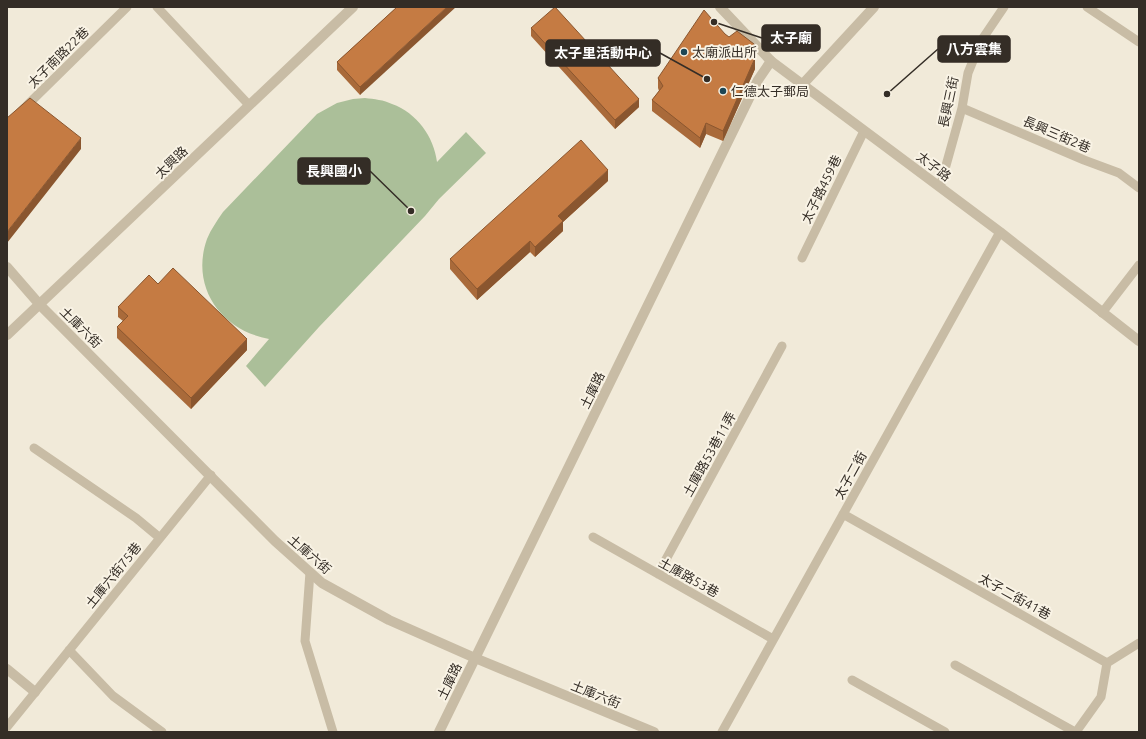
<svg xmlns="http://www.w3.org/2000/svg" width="1146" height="739" font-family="Ubuntu,'Noto Sans TC',sans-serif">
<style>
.green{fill:#abbf99}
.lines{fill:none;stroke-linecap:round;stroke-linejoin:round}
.service{stroke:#c8bca5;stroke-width:9}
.minor{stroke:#c8bca5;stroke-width:10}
.tertiary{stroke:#c8bca5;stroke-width:10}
.wall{fill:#a96a3a}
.shaded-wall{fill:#8a562f}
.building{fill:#c57b43;stroke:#8a562f}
.poi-dot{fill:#1c4655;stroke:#f9f3e5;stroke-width:1.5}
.labels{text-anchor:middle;stroke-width:4;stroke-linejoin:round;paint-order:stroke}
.poi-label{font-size:13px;fill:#342d26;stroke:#f9f3e5;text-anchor:start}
.street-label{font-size:13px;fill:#342d26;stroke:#f9f3e5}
.leader{fill:none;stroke:#342d26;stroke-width:1.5}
.callout-dot{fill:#342d26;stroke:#f9f3e5;stroke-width:1.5}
.callout{fill:#342d26;stroke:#342d26;stroke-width:1.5}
.callout-label{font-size:14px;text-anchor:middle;font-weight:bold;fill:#fff}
</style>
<rect width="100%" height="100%" fill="#f1ead9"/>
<path class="green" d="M365 98C374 99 384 100 392 104 417 113 434 137 437 162L466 132 486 153 439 199 425 216 319 327 265 387 246 366 269 339C221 330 190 287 207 239 211 229 217 221 223 212L317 114 337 103 353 99Z"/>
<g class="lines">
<path class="service" d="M157 7 249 105
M1087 7 1139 42
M962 108 1084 160 1119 173 1139 188
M7 125 127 7
M940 187 962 108 968 73 981 41 1004 7
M802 258 864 131
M1102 313 1139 265
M34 448 136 518 160 538
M843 514 1107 663 1101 697 1076 732
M593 537 773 639
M310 572 305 641 333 732
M658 574 782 346
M69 650 113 696 162 732
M1107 663 1139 643
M955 665 1075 732
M852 680 945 732
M7 727 211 475
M722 732 1000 232"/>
<path class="minor" d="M802 85 874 7
M7 267 40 305 275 541 322 583 389 620 475 658 654 732
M7 335 353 7
M7 669 35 692
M439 732 758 80 771 61"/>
<path class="tertiary" d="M720 7 771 61 1000 232 1139 341"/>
</g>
<path class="wall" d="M397 7 360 95 337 70V62Z
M531 28 639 107 615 129 531 36Z
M725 34 755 69 723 141 706 134 700 148 652 111V100L659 91 658 88V78Z
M608 181 563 222V231L535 257 530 252 477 300 450 269V259Z
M158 284 247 350 191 409 117 338V327L123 321 118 317V307Z"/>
<path class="shaded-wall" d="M447 7H456L360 95V87Z
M755 58V69L723 141V131Z
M639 99V107L615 129V120Z
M706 123V134L700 148V138Z
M81 138V149L7 243V232Z
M608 170V181L563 222V231L535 257V247L558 216Z
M530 241V252L477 300V289Z
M247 339V350L191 409V398Z"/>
<path class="building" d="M397 7H447L360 87 337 62Z
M555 7 639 99 615 120 531 28Z
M704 10 725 34 729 37 737 31 754 44 755 58 723 131 706 123 700 138 652 100 663 86 658 78Z
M30 98 81 138 7 232V118Z
M581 140 608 170 558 216 563 221 535 247 530 241 477 289 450 259Z
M173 268 247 339 191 398 117 327 128 316 118 307 149 275 158 284Z"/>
<g class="poi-dot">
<circle cx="684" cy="52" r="4"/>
<circle cx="723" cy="91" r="4"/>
</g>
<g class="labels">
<g class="poi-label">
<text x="692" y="57">太廟派出所</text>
<text x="731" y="96">仁德太子郵局</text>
</g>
<g class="street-label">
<text transform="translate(58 57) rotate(-45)" y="5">太子南路22巷</text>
<text transform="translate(948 102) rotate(-78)" y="5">長興三街</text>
<text transform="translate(1057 134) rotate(23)" y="5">長興三街2巷</text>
<text transform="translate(171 162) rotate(-44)" y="5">太興路</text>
<text transform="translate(934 166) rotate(37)" y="5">太子路</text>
<text transform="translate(821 189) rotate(-64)" y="5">太子路459巷</text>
<text transform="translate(81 327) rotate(45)" y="5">土庫六街</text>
<text transform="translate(592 390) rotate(-64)" y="5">土庫路</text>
<text transform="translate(709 454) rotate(-61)" y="5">土庫路53巷11弄</text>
<text transform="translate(850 475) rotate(-61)" y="5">太子二街</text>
<text transform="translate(310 554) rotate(41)" y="5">土庫六街</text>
<text transform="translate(113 575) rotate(-51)" y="5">土庫六街75巷</text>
<text transform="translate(689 577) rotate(29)" y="5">土庫路53巷</text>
<text transform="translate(1015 596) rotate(29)" y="5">太子二街41巷</text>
<text transform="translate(449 681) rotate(-64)" y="5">土庫路</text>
<text transform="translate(596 694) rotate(22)" y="5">土庫六街</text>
</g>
</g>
<path class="leader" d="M714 22L762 38M887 94L938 49M707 79L660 53M411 211L370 171"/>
<g class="callout-dot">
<circle cx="714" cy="22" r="4"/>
<circle cx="887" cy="94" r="4"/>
<circle cx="707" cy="79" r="4"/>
<circle cx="411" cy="211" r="4"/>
</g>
<g class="callout">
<rect x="762" y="25" width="58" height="26" rx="4"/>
<rect x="938" y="36" width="72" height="26" rx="4"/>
<rect x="546" y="40" width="114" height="26" rx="4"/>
<rect x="298" y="158" width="72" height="26" rx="4"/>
</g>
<g class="callout-label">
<text x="791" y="43">太子廟</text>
<text x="974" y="54">八方雲集</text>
<text x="603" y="58">太子里活動中心</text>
<text x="334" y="176">長興國小</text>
</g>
<rect width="1146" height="739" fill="none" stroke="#342d26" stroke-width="16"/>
</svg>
